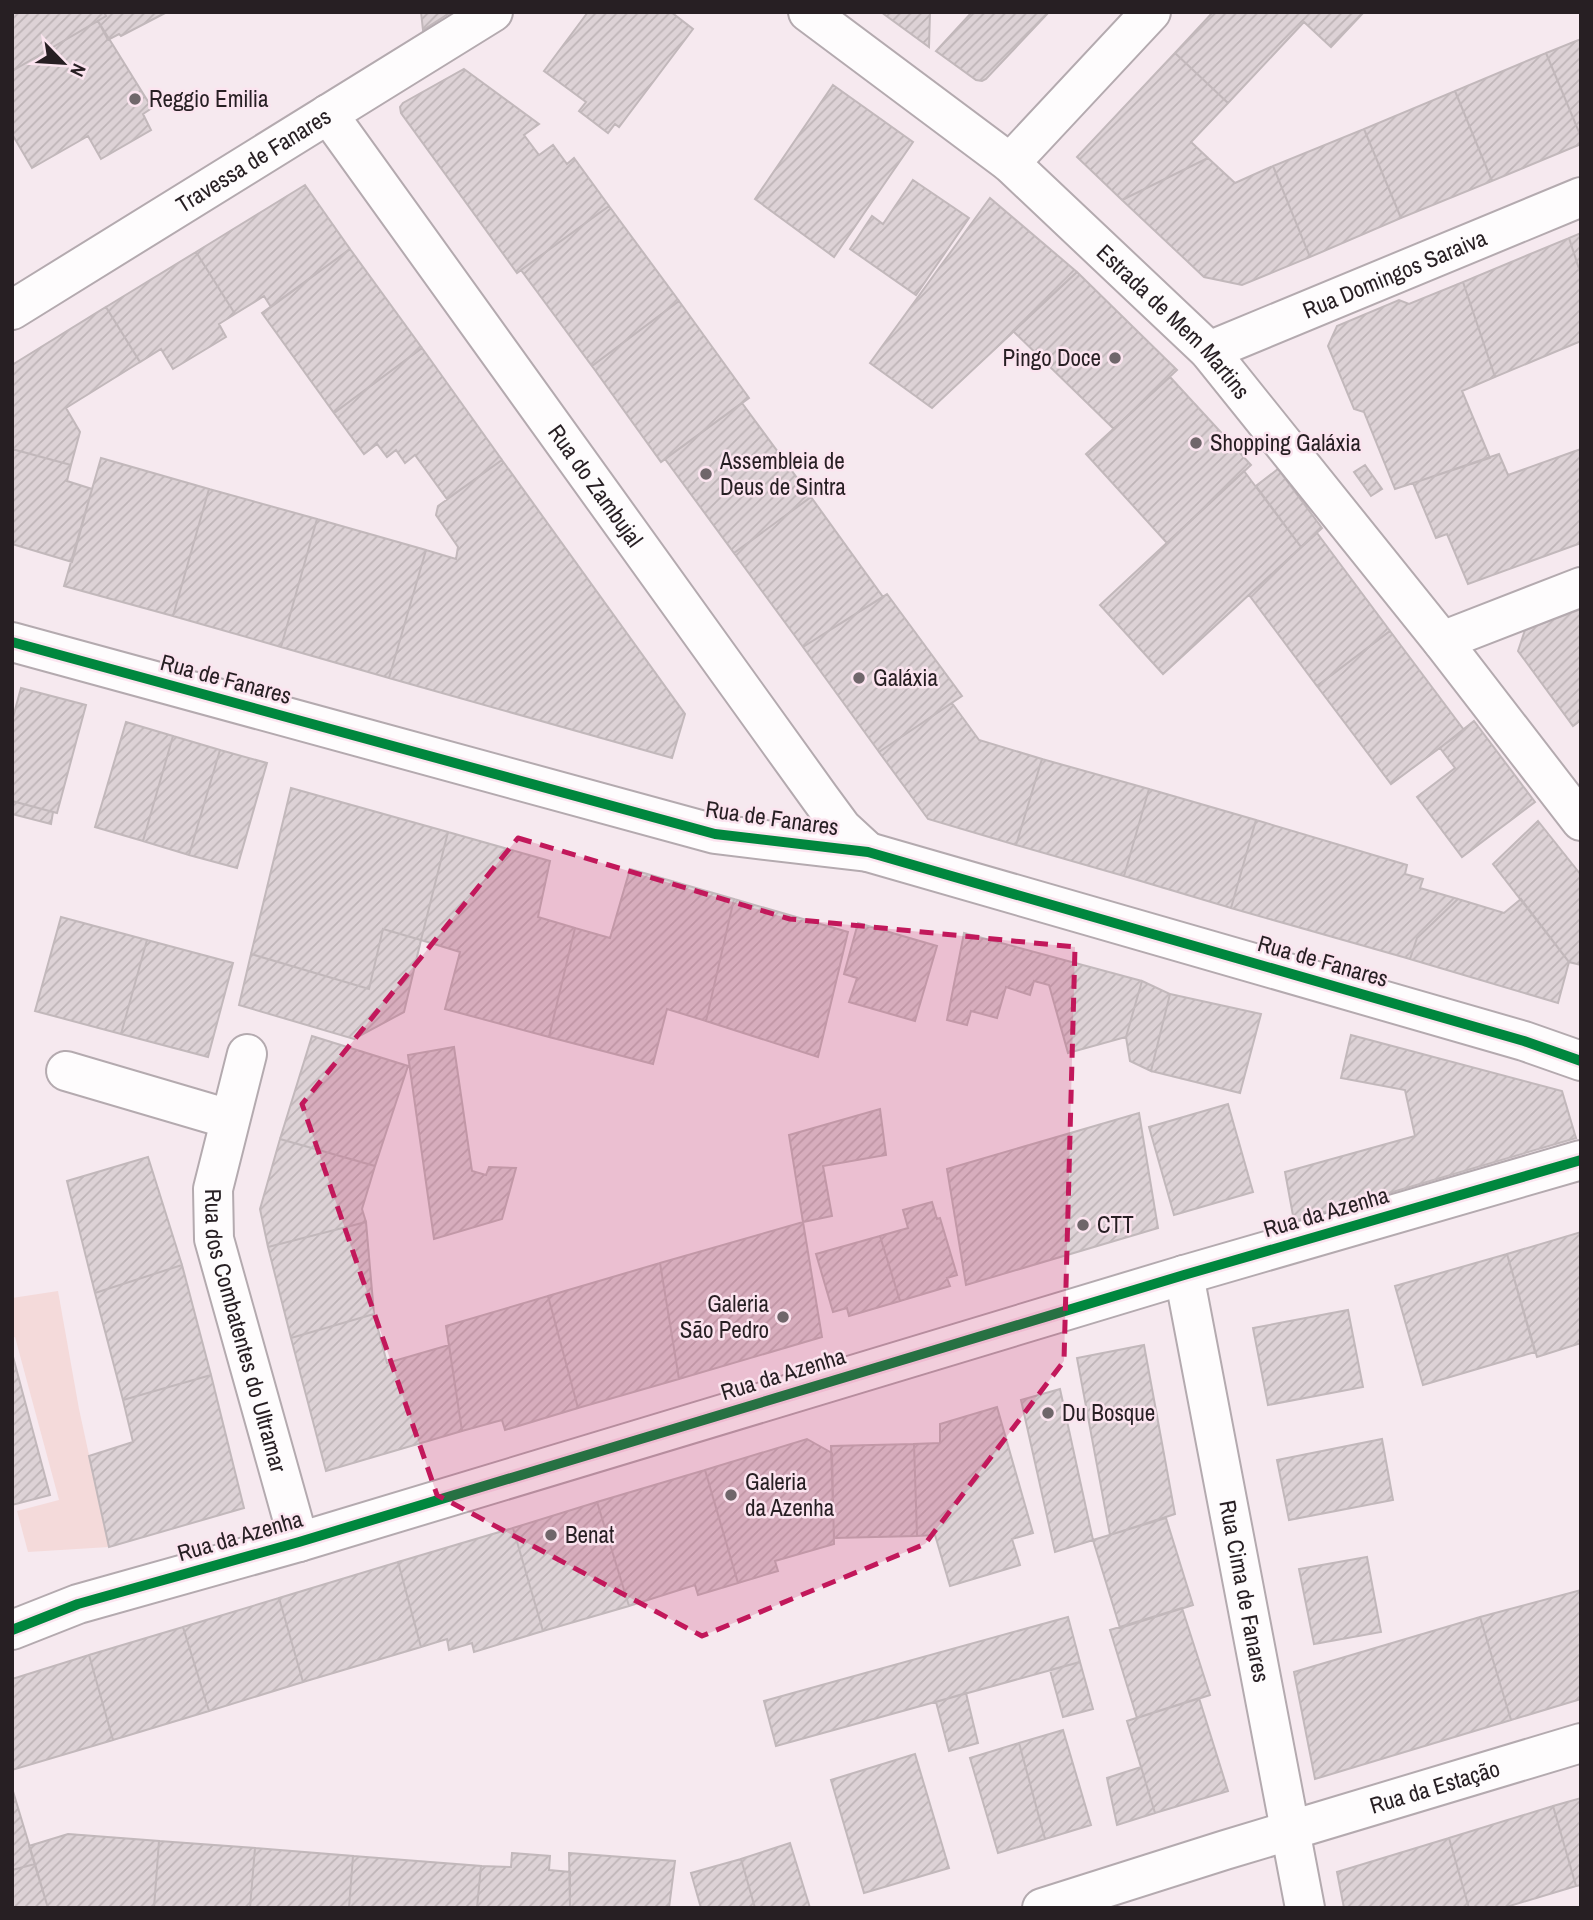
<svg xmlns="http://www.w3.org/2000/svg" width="1593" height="1920" font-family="'Archivo Narrow',sans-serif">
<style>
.grass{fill:#f4dada}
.building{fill:url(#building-hatch);stroke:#c2b8bb;stroke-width:2}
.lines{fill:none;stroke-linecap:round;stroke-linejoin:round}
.minor-casing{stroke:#b4aaaf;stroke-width:42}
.tertiary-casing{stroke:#b4aaaf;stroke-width:42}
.minor{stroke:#fefcfd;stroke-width:38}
.tertiary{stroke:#fefcfd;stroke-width:38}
.cycleway-casing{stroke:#fbe4ef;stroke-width:15}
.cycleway{stroke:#00873e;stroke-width:10}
.marked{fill:#c2185b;fill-opacity:0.2;stroke:#c2185b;stroke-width:5;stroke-dasharray:14 9;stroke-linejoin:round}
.poi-dot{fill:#6f666a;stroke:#fbe4ef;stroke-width:2.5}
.labels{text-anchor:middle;stroke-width:5;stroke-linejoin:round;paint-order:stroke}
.poi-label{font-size:23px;fill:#271f23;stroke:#fbe4ef;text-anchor:start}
.street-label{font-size:23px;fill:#271f23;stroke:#fbe4ef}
</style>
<defs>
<pattern id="building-hatch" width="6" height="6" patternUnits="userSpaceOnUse" patternTransform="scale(1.75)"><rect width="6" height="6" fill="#ddd2d6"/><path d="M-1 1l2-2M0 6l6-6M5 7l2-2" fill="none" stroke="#beb4b7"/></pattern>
</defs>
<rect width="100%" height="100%" fill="#f6e9ef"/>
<path class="grass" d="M58 1291 79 1409 109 1547 28 1552 17 1511 59 1500 15 1337 12 1338V1298Z"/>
<path class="building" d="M15 12H104L106 16 12 71V13Z
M104 12H167L121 36 119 34 108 40 98 21 106 16Z
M421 12H451L423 30Z
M588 12H671L693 29 619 127 615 124 608 133 579 111 586 102 544 71Z
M881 12H930L929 47Z
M972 12H1049L986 79 982 81 976 80 936 51Z
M1213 12H1364L1331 47 1304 22 1228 103 1175 53Z
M98 21 152 108 143 114 151 130 101 159 88 136 32 168 12 134V71Z
M1581 39V137L1546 53Z
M1175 53 1228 103 1191 142 1208 158 1122 200 1077 157Z
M1546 53 1581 137V144L1492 181 1455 91Z
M464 69 539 124 524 135 539 155 553 145 567 164 574 158 609 206 517 273 401 113 400 107 403 103Z
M833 85 913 142 834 257 755 199Z
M1455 91 1492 181 1401 218 1364 129Z
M1364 129 1401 218 1310 257 1273 166Z
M1208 158 1235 183 1273 166 1310 257 1242 285 1204 277 1122 200Z
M913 180 969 218 916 295 850 249 872 216 883 224Z
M305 185 350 249 271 307 264 296 235 314 196 252Z
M990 198 1077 272 932 408 870 363Z
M609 206 679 301 592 366 521 270Z
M1581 233V275L1569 238Z
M1569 238 1581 275V341L1495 377 1463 282Z
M350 249 422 348 334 413 262 313Z
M196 252 235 314 219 324 226 337 173 369 161 349 140 362 106 307Z
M1077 272 1177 370 1114 429 1013 331Z
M1463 282 1495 377 1462 391 1490 458 1395 489 1364 412 1354 409 1328 346 1337 326 1399 300 1409 304Z
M679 301 749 398 661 462 592 366Z
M106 307 140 362 66 408 80 432 71 465 12 449V365Z
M422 348 502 460 447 499 415 455 405 463 396 450 387 457 377 444 364 454 334 413Z
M1170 377 1251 465 1167 543 1086 454Z
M742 403 811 497 734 553 665 459Z
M12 449 71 465 67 481 92 489 72 562 12 544Z
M1581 449V543L1468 584 1447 534 1436 538 1413 483 1499 454 1508 475Z
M101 458 209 489 173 616 64 586Z
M502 460 685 714 672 758 389 678 426 550 456 559 458 547 436 515 438 506Z
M1365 465 1382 489 1371 496 1354 472Z
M1278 469 1322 528 1301 547 1256 486Z
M1244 471 1301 547 1163 674 1100 605Z
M209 489 317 519 281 647 173 616Z
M811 497 883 597 803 647 734 553Z
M317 519 426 550 389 678 281 647Z
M1317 533 1390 631 1317 686 1249 595Z
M887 594 962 696 879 752 803 647Z
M1581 609V720L1573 726 1518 651 1525 630Z
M1390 631 1464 730 1391 784 1317 686Z
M21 688 86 705 57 813 12 801V721Z
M952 703 979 740 1042 759 1016 845 928 819 879 752Z
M1474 721 1535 802 1462 857 1417 797 1455 768 1440 748Z
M126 722 173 736 143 841 95 827Z
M173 736 220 750 189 855 143 841Z
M220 750 267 763 237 868 189 855Z
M1042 759 1149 789 1124 876 1016 845Z
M291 788 448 832 421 940 383 929 369 989 251 954Z
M1149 789 1256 820 1231 908 1124 876Z
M12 801 53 812 51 824 12 814Z
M1256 820 1407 865 1405 874 1423 879 1420 888 1458 899 1417 938 1410 959 1231 908Z
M1538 821 1581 875V965L1569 962 1493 864Z
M448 832 550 861 538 917 575 928 549 1037 445 1009 460 952 421 940Z
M630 869 734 899 706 1021 667 1009 653 1064 549 1037 575 928 610 938Z
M734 899 848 932 818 1057 706 1021Z
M1458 899 1504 913 1521 899 1569 962 1558 1003 1410 959 1417 938Z
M61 917 147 940 121 1034 35 1011Z
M858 923 937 946 915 1021 849 1002 857 978 844 974Z
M383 929 421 940 404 1012 354 1039 239 1005 251 954 369 989Z
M964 933 1142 981 1126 1037 1068 1053 1049 985 1034 981 1030 995 1006 987 997 1018 971 1011 967 1025 947 1020Z
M147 940 233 963 208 1057 121 1034Z
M1142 981 1170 994 1151 1071 1130 1061 1126 1037Z
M1170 994 1261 1014 1240 1093 1151 1071Z
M1351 1035 1562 1091 1576 1138 1294 1221 1285 1172 1415 1136 1405 1090 1341 1078Z
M312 1036 408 1066 375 1166 280 1139Z
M454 1047 472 1171 486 1175 489 1167 516 1168 502 1219 434 1239 408 1055Z
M1228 1104 1253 1192 1174 1215 1149 1127Z
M880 1109 886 1155 823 1166 832 1216 803 1222 789 1135Z
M1139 1113 1158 1228 966 1285 947 1169Z
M280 1139 375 1166 362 1209 366 1222 268 1247 260 1209Z
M148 1157 182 1265 95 1293 67 1181Z
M932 1202 937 1219 940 1218 957 1275 947 1278 950 1286 900 1301 880 1236 908 1228 903 1210Z
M366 1222 374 1314 291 1338 268 1247Z
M803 1222 822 1337 679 1379 660 1263Z
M1581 1232V1343L1537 1357 1507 1254Z
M880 1236 900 1301 849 1316 847 1308 833 1312 816 1254Z
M1507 1254 1535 1352 1423 1385 1395 1286Z
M660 1263 679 1379 578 1408 548 1296Z
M182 1265 211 1375 123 1400 95 1293Z
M548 1296 578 1408 505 1430 502 1420 462 1431 446 1326Z
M1348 1310 1363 1387 1268 1405 1253 1328Z
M374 1314 387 1363 449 1345 462 1431 326 1471 291 1338Z
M1144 1345 1175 1514 1110 1535 1077 1358Z
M12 1353 50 1495 12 1505Z
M211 1375 244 1508 109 1547 89 1456 133 1442 123 1400Z
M1060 1389 1093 1540 1055 1552 1021 1400Z
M997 1407 1033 1533 1012 1539 1020 1565 950 1586 935 1535 917 1536 914 1444 940 1443V1424Z
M807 1439 832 1453 834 1544 775 1561 778 1571 738 1583 705 1470Z
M1382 1439 1393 1500 1289 1520 1277 1460Z
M914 1444 917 1536 834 1538 831 1446Z
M705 1470 738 1583 698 1595 695 1585 629 1606 597 1502Z
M597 1502 629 1606 543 1631 513 1528Z
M1166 1518 1193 1605 1120 1628 1093 1540Z
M513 1528 543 1631 474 1652 472 1643 449 1650 447 1639 421 1647 398 1562Z
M1367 1557 1381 1632 1314 1644 1299 1569Z
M398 1562 421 1647 303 1682 279 1598Z
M1581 1590V1699L1511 1720 1480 1617Z
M279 1598 303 1682 209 1711 183 1627Z
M1182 1608 1210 1695 1137 1718 1110 1630Z
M1068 1617 1080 1662 776 1746 764 1701Z
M1480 1617 1511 1720 1315 1779 1294 1672Z
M183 1627 209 1711 113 1740 89 1655Z
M89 1655 113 1740 12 1770V1679Z
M1080 1662 1093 1709 1063 1717 1050 1670Z
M966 1693 978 1743 949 1751 936 1702Z
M1199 1698 1228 1791 1155 1813 1127 1721Z
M1063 1730 1091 1825 1045 1839 1019 1743Z
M1019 1743 1045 1839 998 1853 970 1758Z
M915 1754 949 1868 864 1893 831 1780Z
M1141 1767 1155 1813 1117 1825 1107 1778Z
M12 1788 35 1864 12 1870Z
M1581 1798V1885L1576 1886 1553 1806Z
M1553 1806 1576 1886 1503 1908H1469L1449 1838Z
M68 1834 159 1841 154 1908H48L29 1846Z
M1449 1838 1469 1908H1344L1337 1872Z
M159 1841 255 1848 250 1908H154Z
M790 1843 810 1908H755L741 1859Z
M255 1848 353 1856 349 1908H250Z
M512 1853 550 1856 549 1870 570 1872V1908H477L481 1866 511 1867Z
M569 1853 675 1861 669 1908H570Z
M353 1856 481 1866 477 1908H349Z
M741 1859 755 1908H701L691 1873Z
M35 1864 48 1908H12V1870Z"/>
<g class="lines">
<g class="minor-casing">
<g id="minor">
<path id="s1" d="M328 114 820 798 842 828 868 852"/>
<path id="s2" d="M12 310 493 12"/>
<path id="s3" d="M1209 351 1581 197"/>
<path d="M1442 641 1581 587"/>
<path d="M12 642 715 834 868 852 1524 1041 1581 1061"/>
<path id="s4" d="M247 1054 213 1189 214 1239 299 1542"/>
<path d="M66 1071 229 1119"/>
<path id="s5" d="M1184 1275 1305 1908"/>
<path d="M12 1630 78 1604 299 1542 1184 1275 1581 1160"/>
</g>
</g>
<g class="tertiary-casing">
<g id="tertiary">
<path id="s6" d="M808 12 1010 163 1209 351 1442 641 1581 821"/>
<path d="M1010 163 1151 12"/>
<path id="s7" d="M1042 1908 1225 1850 1581 1743"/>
</g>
</g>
<use href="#minor" class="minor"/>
<use href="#tertiary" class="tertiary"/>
<g class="cycleway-casing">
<path id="cycleway" d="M12 642 715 834 868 852 1524 1041 1581 1061
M12 1630 78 1604 299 1542 1184 1275 1581 1160"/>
</g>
<use href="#cycleway" class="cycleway"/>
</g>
<path class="marked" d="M518 838 790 919 1075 947 1064 1361 925 1544 702 1636 437 1495 302 1104Z"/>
<g class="poi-dot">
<circle cx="135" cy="99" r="7"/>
<circle cx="1115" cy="358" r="7"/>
<circle cx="1196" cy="443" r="7"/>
<circle cx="706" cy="474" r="7"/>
<circle cx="859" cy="678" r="7"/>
<circle cx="1083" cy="1225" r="7"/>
<circle cx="783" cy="1317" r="7"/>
<circle cx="1048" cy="1413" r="7"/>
<circle cx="731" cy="1495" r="7"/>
<circle cx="551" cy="1535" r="7"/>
</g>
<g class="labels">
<g class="poi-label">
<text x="149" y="107">Reggio Emilia</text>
<text x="1101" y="366" text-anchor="end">Pingo Doce</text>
<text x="1210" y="451">Shopping Galáxia</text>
<text x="720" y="469">Assembleia de<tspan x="720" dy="26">Deus de Sintra</tspan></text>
<text x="873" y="686">Galáxia</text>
<text x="1097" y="1233">CTT</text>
<text x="769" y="1312" text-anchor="end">Galeria<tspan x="769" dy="26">São Pedro</tspan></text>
<text x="1062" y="1421">Du Bosque</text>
<text x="745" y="1490">Galeria<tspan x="745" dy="26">da Azenha</tspan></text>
<text x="565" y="1543">Benat</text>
</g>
<g class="street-label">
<text dy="8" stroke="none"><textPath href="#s2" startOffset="284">Travessa de Fanares</textPath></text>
<text dy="8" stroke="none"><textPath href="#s3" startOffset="201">Rua Domingos Saraiva</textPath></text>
<text dy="8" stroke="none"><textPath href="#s6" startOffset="480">Estrada de Mem Martins</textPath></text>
<text dy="8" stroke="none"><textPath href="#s1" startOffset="458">Rua do Zambujal</textPath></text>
<text transform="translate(226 679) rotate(15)" y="8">Rua de Fanares</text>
<text transform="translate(772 818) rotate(8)" y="8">Rua de Fanares</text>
<text transform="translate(1323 961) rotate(16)" y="8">Rua de Fanares</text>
<text transform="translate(1326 1212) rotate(-16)" y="8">Rua da Azenha</text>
<text dy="8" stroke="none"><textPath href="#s4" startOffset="285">Rua dos Combatentes do Ultramar</textPath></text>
<text transform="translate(783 1374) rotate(-17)" y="8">Rua da Azenha</text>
<text transform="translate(240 1536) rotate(-16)" y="8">Rua da Azenha</text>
<text dy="8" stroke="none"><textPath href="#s5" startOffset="322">Rua Cima de Fanares</textPath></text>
<text dy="8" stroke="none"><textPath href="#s7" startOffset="411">Rua da Estação</textPath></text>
</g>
</g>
<rect width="1593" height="1920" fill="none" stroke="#271f23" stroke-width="28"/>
<g transform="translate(63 63) rotate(115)" stroke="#fbe4ef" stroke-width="5" paint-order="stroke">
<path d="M0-5L12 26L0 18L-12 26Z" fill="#271f23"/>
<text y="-10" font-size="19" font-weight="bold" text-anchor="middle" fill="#271f23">N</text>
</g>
</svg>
